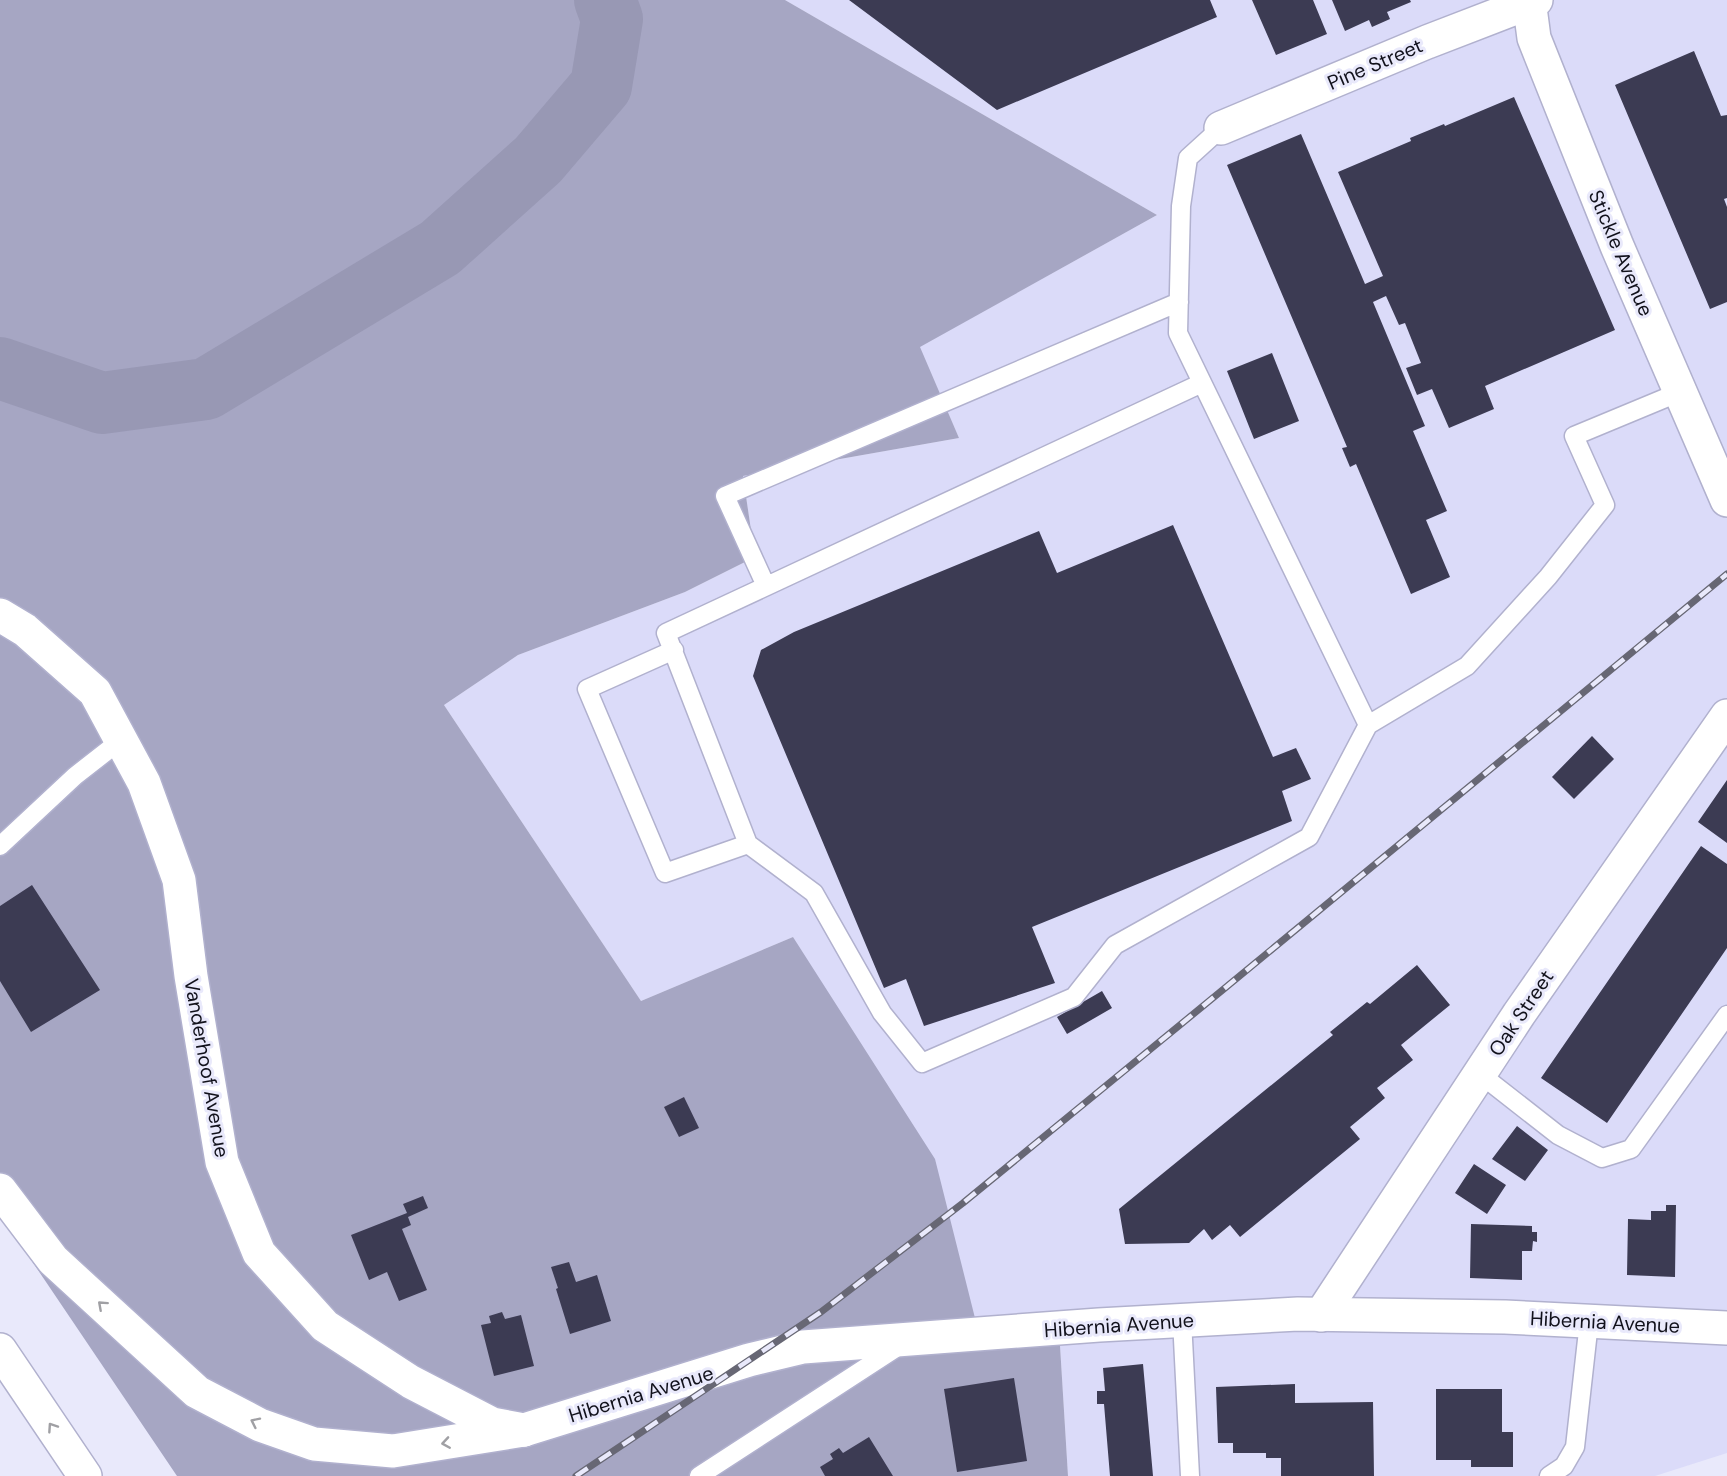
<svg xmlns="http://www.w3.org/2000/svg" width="1727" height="1476" font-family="'DM Sans',sans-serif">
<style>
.built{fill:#dbdbf9}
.forest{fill:#a6a6c3}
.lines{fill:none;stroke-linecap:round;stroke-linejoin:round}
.river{stroke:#9898b4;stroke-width:62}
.building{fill:#3c3b53}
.lane-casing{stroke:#b1b1ce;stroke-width:21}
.street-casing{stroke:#b1b1ce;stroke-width:36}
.primary-casing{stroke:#b1b1ce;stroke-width:36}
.highway-casing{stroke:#b1b1ce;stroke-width:36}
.lane{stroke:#fff;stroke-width:18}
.street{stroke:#fff;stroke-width:33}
.primary{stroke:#fff;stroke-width:33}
.highway{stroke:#fff;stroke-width:33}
.rail-casing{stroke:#676774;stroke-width:7}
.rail{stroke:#e9e9fb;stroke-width:4.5;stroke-dasharray:14;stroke-linecap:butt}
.oneway{stroke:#a0a0a4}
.labels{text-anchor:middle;stroke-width:6;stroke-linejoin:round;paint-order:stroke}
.street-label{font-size:20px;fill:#11111b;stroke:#e9e9fb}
</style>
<rect width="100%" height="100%" fill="#e9e9fb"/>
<path class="built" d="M785 0H1727V1453L1655 1476H1068L1058 1313 976 1323 793 937 641 1001 444 705 518 655 685 592 755 557 743 476 959 438 919 347 1157 215Z"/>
<path class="forest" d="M0 0H785L1157 215 920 347 959 438 743 476 755 557 685 592 518 655 444 705 641 1001 793 937 935 1159 976 1322 1058 1313 1068 1476H177L17 1239 0 1211Z"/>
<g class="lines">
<path class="river" d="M0 368 102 403 206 389 440 248 538 160 601 86 612 19 605 0"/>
</g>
<path class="building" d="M849 0H1210L1217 17 997 110Z
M1252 0H1313L1327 34 1276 55Z
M1332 0H1410L1411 2 1387 12 1390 19 1372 27 1369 20 1345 31Z
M1694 51 1721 116 1727 115V198L1724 199 1727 207V302L1710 309 1615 85Z
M1514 97 1615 330 1485 386 1494 409 1449 428 1432 389 1417 395 1406 368 1421 363 1405 323 1399 325 1386 296 1373 302 1425 426 1413 431 1447 511 1426 520 1450 577 1411 594 1356 464 1350 467 1342 448 1347 447 1227 165 1301 134 1365 284 1383 276 1338 172 1411 141 1410 138 1444 124 1445 126Z
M1272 353 1299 421 1254 439 1227 371Z
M1173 525 1273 757 1296 748 1311 779 1282 791 1292 821 1032 927 1055 983 924 1026 906 979 884 988 753 676 761 650 794 632 1039 531 1057 573Z
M1592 736 1614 759 1574 799 1552 777Z
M1727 780V843L1698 822Z
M1701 846 1727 864V948L1607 1123 1541 1078Z
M32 885 100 990 31 1032 0 981V906Z
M1417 965 1450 1005 1401 1045 1413 1060 1377 1088 1385 1098 1350 1127 1360 1139 1240 1237 1230 1225 1212 1240 1204 1229 1189 1243 1125 1244 1119 1209 1333 1035 1330 1032 1367 1002 1370 1004Z
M1102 991 1112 1008 1067 1034 1057 1017Z
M684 1097 699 1128 679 1137 664 1107Z
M1517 1126 1548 1150 1525 1181 1492 1159Z
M1474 1164 1506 1185 1487 1214 1455 1193Z
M423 1196 428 1208 408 1217 411 1225 402 1229 427 1290 399 1301 387 1272 369 1280 351 1235 407 1213 403 1204Z
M1666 1205H1676L1675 1277 1627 1275 1628 1219 1651 1220V1211H1666Z
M1471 1224 1532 1226V1232H1537V1242L1533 1241 1532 1251H1522V1280L1470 1278Z
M569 1262 576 1282 597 1275 611 1321 570 1334 556 1289 558 1288 551 1267Z
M502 1312 505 1319 521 1315 534 1366 494 1376 481 1325 491 1323 489 1316Z
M1143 1364 1153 1476H1110L1104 1404H1097V1391H1105L1103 1368Z
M1014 1378 1027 1461 957 1472 944 1389Z
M1295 1384V1403L1373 1402 1374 1476H1281V1458H1266V1453H1233V1443H1218L1216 1387Z
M1436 1389H1502V1432H1513V1467H1471V1460H1436Z
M869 1437 893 1476H825L820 1467 833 1459 830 1454 839 1448 843 1453Z"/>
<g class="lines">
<g class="lane-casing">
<path id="lane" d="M1221 128 1188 158 1181 206 1178 333 1368 725 1467 666 1548 577 1605 505 1574 436 1680 392
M1202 383 666 633 748 844 814 893 882 1013 922 1063 1074 997 1115 945 1309 837 1368 725
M766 586 725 496 1179 302
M674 650 587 689 665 873 748 844
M0 846 75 776 121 740
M1480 1074 1558 1135 1602 1158 1631 1149 1727 1015
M1182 1320 1190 1476
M699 1476 902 1344
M1549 1476 1564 1466 1575 1447 1589 1322"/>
</g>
<g class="street-casing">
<path id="street" d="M1529 0 1534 38 1617 246 1727 500
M1221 128 1427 42 1536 0
M0 615 25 630 95 692 144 783 179 880 191 976 222 1162 259 1253 325 1326 411 1382 492 1424 524 1430
M1321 1315 1519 1014 1727 716"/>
</g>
<g class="primary-casing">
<path id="primary" d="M524 1430 749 1360 803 1347 1099 1325 1298 1314 1505 1317 1727 1328"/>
</g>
<g class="highway-casing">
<path id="highway" d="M0 1190 53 1260 197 1392 260 1425 314 1444 393 1451 524 1430
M0 1350 85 1476"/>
</g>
<use href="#lane" class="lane"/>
<use href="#street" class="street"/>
<use href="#primary" class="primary"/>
<use href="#highway" class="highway"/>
<g class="rail-casing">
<path id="rail" d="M576 1476 821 1312 963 1203 1225 988 1727 574"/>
</g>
<use href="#rail" class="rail"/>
</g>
<defs><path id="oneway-chevron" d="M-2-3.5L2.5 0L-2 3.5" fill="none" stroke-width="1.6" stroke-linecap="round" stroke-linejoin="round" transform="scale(1.5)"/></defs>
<g class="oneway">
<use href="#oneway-chevron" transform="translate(102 1305) rotate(-138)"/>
<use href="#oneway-chevron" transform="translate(255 1422) rotate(-154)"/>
<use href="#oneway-chevron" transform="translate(52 1427) rotate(-124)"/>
<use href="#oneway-chevron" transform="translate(446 1443) rotate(171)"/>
</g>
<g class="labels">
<g class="street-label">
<text transform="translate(1375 64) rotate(-23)" y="7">Pine Street</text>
<text transform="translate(1621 253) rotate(67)" y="7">Stickle Avenue</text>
<text transform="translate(1521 1013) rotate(-56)" y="7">Oak Street</text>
<text transform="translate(207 1068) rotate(80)" y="7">Vanderhoof Avenue</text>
<text transform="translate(1605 1322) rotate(3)" y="7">Hibernia Avenue</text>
<text transform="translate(1119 1325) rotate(-4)" y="7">Hibernia Avenue</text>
<text transform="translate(641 1394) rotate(-17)" y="7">Hibernia Avenue</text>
</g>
</g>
</svg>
